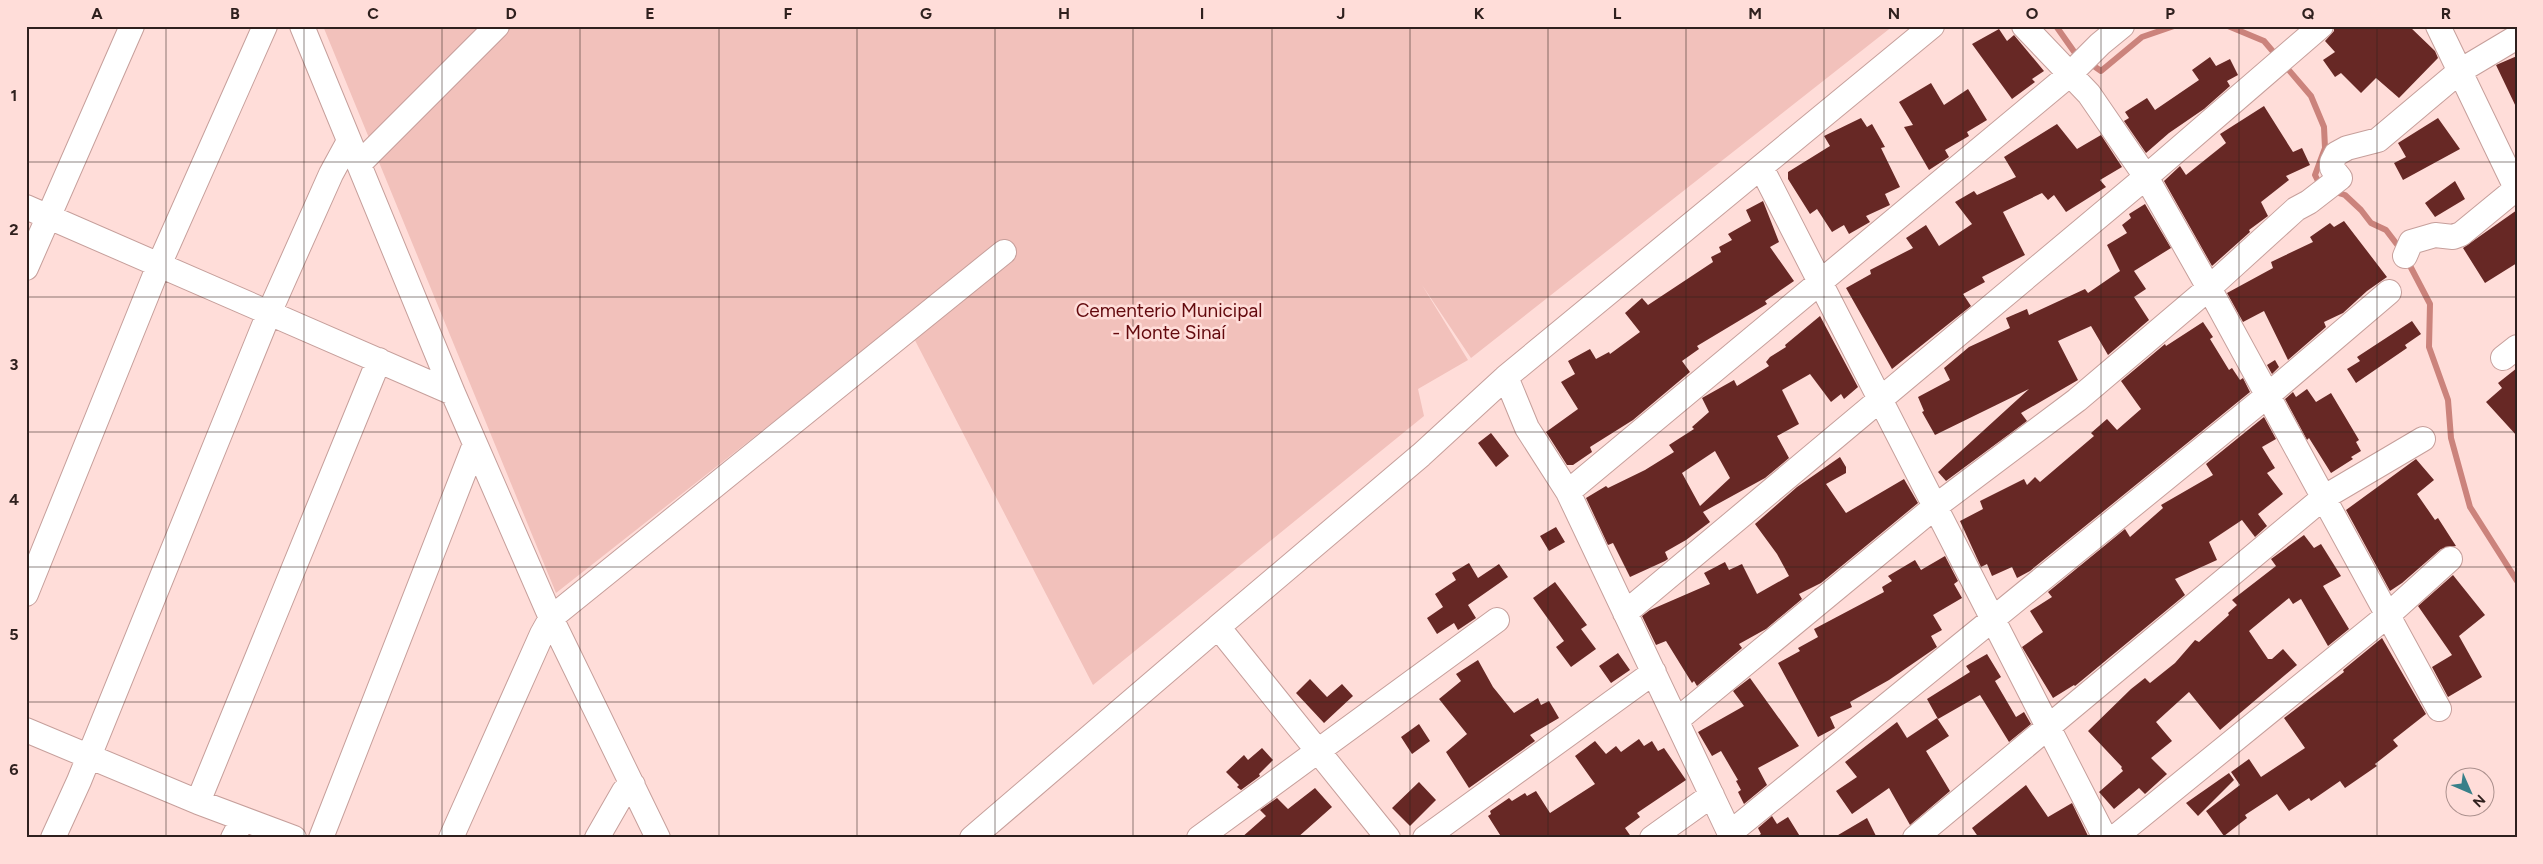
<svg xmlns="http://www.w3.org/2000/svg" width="2543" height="864" font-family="Figtree,sans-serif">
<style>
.green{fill:#f2c1bb}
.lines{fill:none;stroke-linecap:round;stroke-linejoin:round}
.stream{stroke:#cb837c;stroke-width:6}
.building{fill:#672825;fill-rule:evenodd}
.minor-casing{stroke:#c69f9b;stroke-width:26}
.minor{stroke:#fff;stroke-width:24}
.grid{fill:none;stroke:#2f201e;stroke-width:1;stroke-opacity:0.55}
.labels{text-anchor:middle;stroke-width:5;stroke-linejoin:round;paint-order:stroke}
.park-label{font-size:19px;fill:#63090d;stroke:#ffddd9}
.neatline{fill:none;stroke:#2f201e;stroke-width:2}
.grid-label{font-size:16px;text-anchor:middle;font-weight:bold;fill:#2f201e}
</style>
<rect width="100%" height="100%" fill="#ffddd9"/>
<path class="green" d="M323 26H1893L1471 358 1422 285 1468 360 1418 389 1424 416 1093 685 904 319 556 593Z"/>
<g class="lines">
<path class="stream" d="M2056 26 2075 53 2101 71 2142 37 2174 26
M2228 26 2264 41 2311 96 2324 127 2325 148 2315 175 2321 187
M2332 191 2345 195 2361 210 2371 223 2386 230 2402 251
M2407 260 2430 304 2429 347 2448 400 2451 438 2470 507 2517 581"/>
</g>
<path class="building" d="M2334 26H2409L2435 51 2438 58 2399 98 2376 78 2361 93 2341 73 2335 77 2323 60 2335 52 2325 41 2334 31Z
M1999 29 2007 41 2014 35 2044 71 2032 79 2035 82 2012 99 1972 44Z
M2517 56V109L2496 65Z
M2210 57 2216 66 2230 59 2238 75 2227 81 2230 86 2204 109 2169 133 2146 153 2124 121 2129 118 2125 112 2147 98 2155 110 2199 80 2192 70Z
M1931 83 1944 105 1968 89 1987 120 1967 132 1969 136 1945 150 1949 157 1929 170 1904 127 1913 125 1899 102Z
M2264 106 2293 152 2302 148 2310 165 2286 176 2289 180 2261 202 2268 216 2249 230 2250 232 2212 266 2164 181 2180 166 2186 175 2226 143 2220 134Z
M1861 118 1867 127 1872 124 1885 147 1881 148 1900 187 1885 194 1890 205 1866 216 1870 222 1849 234 1844 225 1832 232 1817 209 1810 214 1788 179V172L1830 146 1824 136Z
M2438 118 2460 149 2403 180 2394 163 2406 157 2398 143Z
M2057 124 2077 149 2101 135 2122 167 2100 180 2106 187 2066 212 2054 195 2048 200 2042 193 2003 212 2025 255 1982 277 1985 282 1963 294 1971 306 1892 369 1846 288 1871 274 1870 270 1913 248 1906 238 1926 225 1939 246 1972 224 1955 202 1974 191 1977 195 2016 177 2004 157Z
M2455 181 2465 199 2435 217 2425 203Z
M1763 201 1779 242 1770 247 1794 281 1765 301 1767 304 1697 346 1699 349 1682 361 1690 372 1633 420 1590 447 1592 452 1573 465H1567L1546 432 1578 409 1561 382 1575 374 1568 361 1590 349 1596 359 1609 352 1610 354 1640 332 1625 313 1642 298 1648 305 1713 262 1711 257 1721 252 1719 247 1732 240 1728 234 1751 221 1746 210Z
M2145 204 2171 248 2134 271 2146 289 2134 297 2149 320 2108 355 2091 326 2058 341 2078 380 2021 413 2027 421 1946 481 1938 472 2029 389 1935 435 1922 412 1924 411 1918 397 1950 380 1944 368 1969 347 2010 328 2006 318 2027 309 2029 315 2085 289 2088 293 2120 271 2107 245 2127 233 2122 225 2131 218 2129 214Z
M2517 210V263L2485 283 2463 248Z
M2344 221 2387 277 2367 291 2343 313 2324 322 2326 327 2288 360 2264 311 2243 322 2227 293 2273 268 2271 262 2313 242 2310 237 2330 223 2334 227Z
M1820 316 1858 387 1844 399 1841 394 1831 402 1810 374 1782 390 1799 424 1777 436 1789 458 1765 478 1703 512 1710 522 1686 540 1665 552 1668 559 1665 561 1630 577 1613 543 1608 545 1586 498 1606 486 1608 488 1645 470 1674 452 1669 445 1694 429 1692 427 1709 412 1702 398 1734 380 1737 386 1769 366 1766 362 1770 357 1786 347 1785 345ZM1715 451 1730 478 1700 506 1682 473Z
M2412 321 2421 334 2405 345 2407 348 2356 383 2347 369 2360 361 2357 357Z
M2203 322 2213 337 2210 339 2229 370 2232 368 2240 380 2243 378 2250 392 2030 571 2017 578 2012 567 1992 576 1987 564 1981 567 1960 521 1983 509 1980 501 2024 479 2027 485 2035 477 2040 482 2094 436 2091 433 2107 419 2117 430 2141 409 2121 381 2165 344 2166 346Z
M2275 360 2279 367 2272 374 2267 365Z
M2517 368V436L2486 402 2502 388 2498 383Z
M2307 389 2316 402 2331 393 2359 440 2356 442 2361 451 2351 457 2353 459 2331 473 2309 438 2307 440 2285 399 2293 392 2296 397Z
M2264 417 2276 439 2262 447 2275 468 2267 473 2283 494 2258 514 2267 526 2255 537 2242 520 2209 542 2217 560 2175 579 2185 595 2075 686 2074 685 2053 698 2022 647 2043 632 2030 611 2052 597 2048 592 2125 529 2130 537 2163 508 2161 505 2213 475 2206 464Z
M1491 433 1509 456 1496 467 1478 443Z
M1840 457 1846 467V473L1826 484 1846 513 1904 479 1918 503 1821 583 1799 594 1802 599 1766 629 1739 644 1742 648 1697 686 1694 681 1692 683 1666 641 1656 645 1642 616 1650 610 1710 584 1704 573 1725 562 1729 570 1742 564 1757 594 1789 576 1777 554 1755 524 1797 487Z
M2416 459 2434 480 2417 494 2435 520 2438 518 2456 546 2441 549 2402 583 2390 591 2346 510Z
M1556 527 1565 542 1549 551 1540 536Z
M2304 535 2314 548 2321 544 2341 576 2323 586 2349 629 2328 646 2301 599 2293 604 2289 598 2249 631 2268 659H2272L2283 649 2297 665 2220 730 2189 692 2156 722 2172 741 2151 758 2167 774 2145 794 2139 788 2114 809 2099 792 2123 771 2121 768 2122 767 2088 731 2131 689 2145 678 2150 683 2175 663 2195 640 2199 642 2229 615 2228 613 2237 605 2232 600 2276 566 2271 559Z
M1945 556 1958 581 1954 584 1962 598 1933 615 1942 630 1931 636 1937 647 1889 680 1850 702 1852 707 1830 717 1835 728 1818 737 1778 663 1800 651 1798 648 1818 637 1814 629 1884 592 1882 587 1892 581 1888 576 1915 560 1921 570Z
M1469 563 1478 578 1499 564 1508 577 1468 605 1476 618 1458 630 1454 623 1437 634 1427 618 1443 607 1435 594 1456 580 1452 573Z
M2453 575 2485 615 2459 636 2482 677 2448 697 2432 667 2452 655 2418 606Z
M1555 582 1587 625 1581 629 1596 649 1571 667 1556 647 1564 641 1533 598Z
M2382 638 2426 714 2393 740 2398 746 2375 764 2377 766 2345 788 2340 781 2311 801 2309 798 2289 811 2277 794 2245 815 2247 818 2224 836 2206 811 2240 785 2231 772 2249 759 2261 777 2305 748 2284 718 2344 672 2343 670Z
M1618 653 1630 670 1611 683 1599 666Z
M1987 654 2001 677 1995 681 2016 717 2024 712 2031 724 2009 742 1980 695 1938 719 1927 699 1970 672 1966 666Z
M1478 660 1493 687 1514 713 1538 698 1541 705 1549 701 1559 718 1530 735 1535 741 1469 788 1446 752 1467 734 1439 699 1461 681 1456 674Z
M1750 678 1799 746 1758 768 1767 785 1744 804 1738 792 1741 790 1736 781 1738 780 1721 751 1712 756 1698 732 1744 706 1733 691Z
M1310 679 1327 697 1342 684 1353 696 1324 723 1296 693Z
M1937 718 1949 736 1926 751 1950 791 1910 825 1889 788 1852 814 1836 791 1857 777 1845 762 1897 722 1907 738Z
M1419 724 1430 741 1412 754 1401 737Z
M1639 739 1644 746 1652 741 1658 751 1664 748 1686 780 1637 813 1640 817 1625 828 1632 838H1502L1488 816 1491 814 1490 811 1509 798 1512 801 1525 793 1527 796 1536 791 1550 813 1595 784 1575 756 1595 741 1606 754 1616 746 1621 752Z
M1262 748 1273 760 1259 774 1260 776 1241 790 1237 787 1239 785 1226 772 1244 755 1248 760Z
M2229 773 2234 780 2198 816 2186 803Z
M1419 782 1436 800 1410 826 1392 808Z
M2026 785 2048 817 2072 803 2089 838H1979L1972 828Z
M1315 788 1332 807 1297 838H1241L1266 816 1260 810 1277 798 1288 809Z
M1772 816 1777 824 1788 817 1801 838H1755L1761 834 1758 828Z
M1867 818 1877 838H1833Z"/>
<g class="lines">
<g class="minor-casing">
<path id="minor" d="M302 26 453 393 551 618 658 838
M2024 26 2089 94 2146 177 2209 288 2439 709
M2438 26 2517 190
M359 164 497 26
M1761 167 2105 838
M26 207 453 393
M2405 256 2411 242 2435 235 2453 237 2461 234 2517 188
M26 268 132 26
M2503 358 2517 347
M1506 377 1527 428 1568 492 1732 838
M1568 492 2069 75 2100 44 2122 26
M26 594 159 265 265 26
M1625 613 2146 177 2321 26
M1677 720 1936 506 2077 400 2209 288 2296 209 2309 202 2340 178 2332 168V162L2336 154 2347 148 2378 140 2460 71 2517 37
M26 730 198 802 294 838
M198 802 379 360
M1730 833 2267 396 2389 292
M53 838 79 781 269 313 331 174 349 141
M233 838 243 819
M321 838 475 444
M451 838 542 634 551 618 1004 252
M597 838 624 791 633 785
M972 838 1218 627
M1199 838 1497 620
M1388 838 1218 627 1421 455 1506 377 1932 26
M1425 838 1654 672
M1652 838 1712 795
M1915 838 2323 498 2423 439
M2114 838 2388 615 2450 559"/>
</g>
<use href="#minor" class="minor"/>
</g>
<path class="grid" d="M166 26V838M304 26V838M442 26V838M580 26V838M719 26V838M857 26V838M995 26V838M1133 26V838M1272 26V838M1410 26V838M1548 26V838M1686 26V838M1824 26V838M1963 26V838M2101 26V838M2239 26V838M2377 26V838M26 162H2517M26 297H2517M26 432H2517M26 567H2517M26 702H2517"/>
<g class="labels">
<g class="park-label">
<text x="1169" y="317">Cementerio Municipal<tspan x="1169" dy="22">- Monte Sinaí</tspan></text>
</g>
</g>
<rect width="2543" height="864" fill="none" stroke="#ffddd9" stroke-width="55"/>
<g transform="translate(2470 792) rotate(135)"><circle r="24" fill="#ffddd9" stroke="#ac918e"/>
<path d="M0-4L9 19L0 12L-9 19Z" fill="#398089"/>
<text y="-8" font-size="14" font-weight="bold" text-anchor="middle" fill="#2f201e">N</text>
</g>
<rect x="28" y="28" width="2488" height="808" class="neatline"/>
<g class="grid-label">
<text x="97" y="19">A</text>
<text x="235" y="19">B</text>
<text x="373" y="19">C</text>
<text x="511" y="19">D</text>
<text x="650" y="19">E</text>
<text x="788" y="19">F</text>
<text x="926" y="19">G</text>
<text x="1064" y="19">H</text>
<text x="1202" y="19">I</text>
<text x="1341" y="19">J</text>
<text x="1479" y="19">K</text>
<text x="1617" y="19">L</text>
<text x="1755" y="19">M</text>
<text x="1894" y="19">N</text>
<text x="2032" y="19">O</text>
<text x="2170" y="19">P</text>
<text x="2308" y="19">Q</text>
<text x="2446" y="19">R</text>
<text x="14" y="101">1</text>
<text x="14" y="235">2</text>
<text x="14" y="370">3</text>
<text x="14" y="505">4</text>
<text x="14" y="640">5</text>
<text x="14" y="775">6</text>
</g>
</svg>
